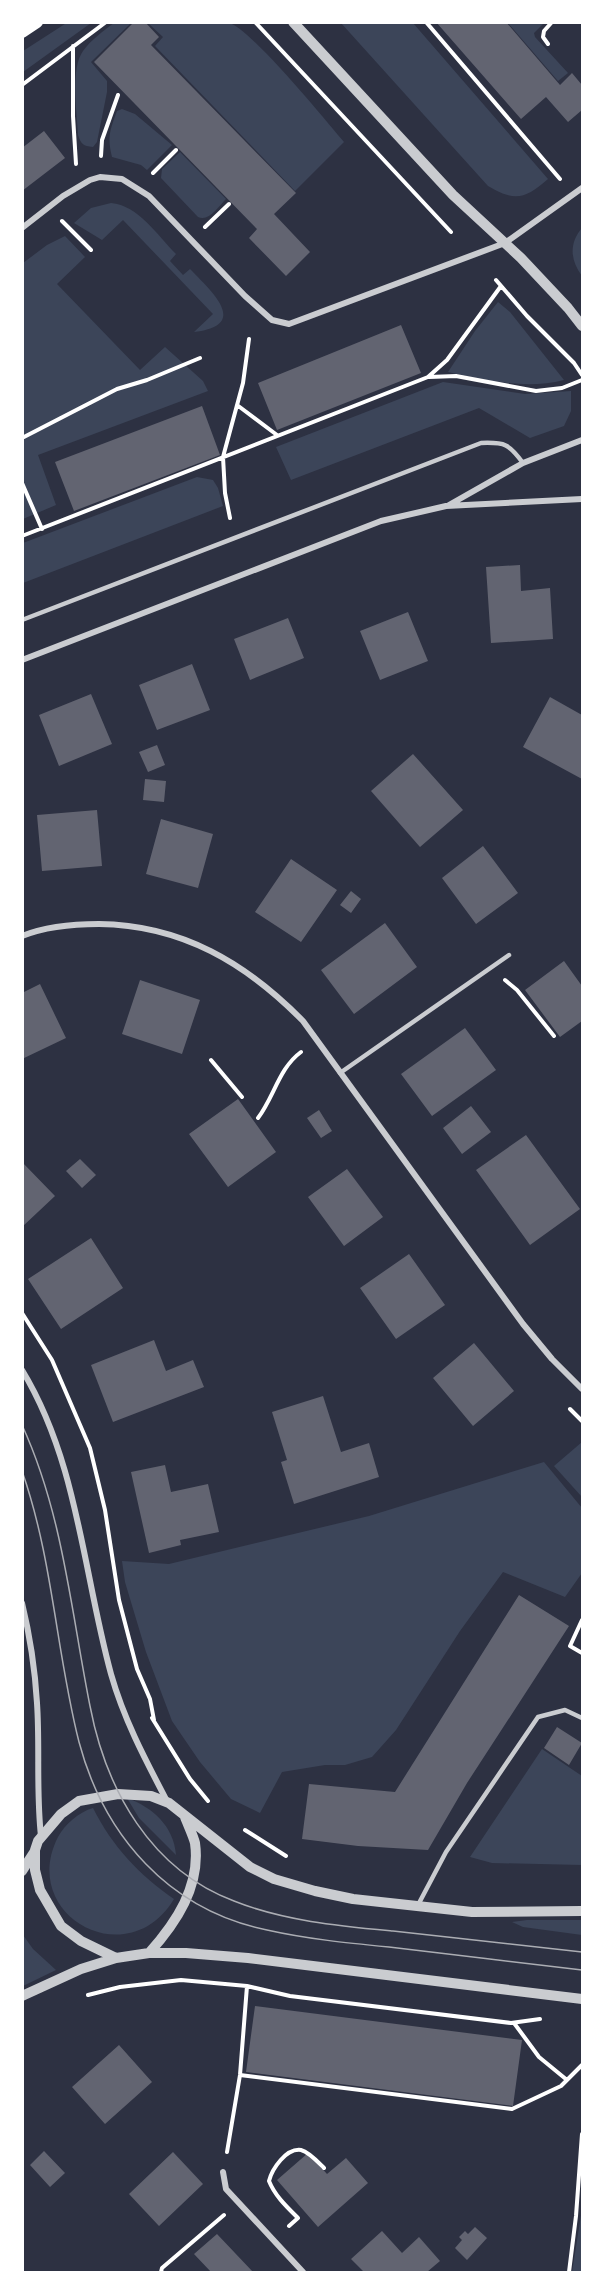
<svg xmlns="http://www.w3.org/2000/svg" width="605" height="2295" font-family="Poppins,sans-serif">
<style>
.green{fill:#3c4559}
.building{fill:#626471}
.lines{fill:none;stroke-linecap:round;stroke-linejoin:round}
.path{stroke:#fff;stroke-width:4}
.service{stroke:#caccd0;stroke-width:4.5}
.minor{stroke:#caccd0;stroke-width:6}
.tertiary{stroke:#caccd0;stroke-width:10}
.secondary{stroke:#fff;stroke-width:12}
.tram{stroke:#abadb3;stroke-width:1.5}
</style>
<rect width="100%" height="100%" fill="#2d3142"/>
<path class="green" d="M68 22 91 23 23 72V51Z
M114 23H131L91 62 107 81V92L97 142 93 147C83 146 81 144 78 135 77 113 70 69 83 51 91 40 103 31 114 23Z
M148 23C172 22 204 19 227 22 249 26 326 121 344 142L295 191 155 46 163 37Z
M341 23H413L548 179C525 199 515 202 488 186Z
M508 23H544L534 33 535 37 568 73 558 81Z
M122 109 135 114 172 145 147 170 141 165 112 157C107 137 110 130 117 111Z
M180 152 226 199C218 207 209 222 198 217L161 178 162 169Z
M111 203C138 205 158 236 176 254L170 261 183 275 190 269C211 291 251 325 194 332L213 314 123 220 102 240 74 223 91 208Z
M582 228V276C570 260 569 243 582 228Z
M65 236 85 257 57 284 140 370 165 347 203 381 208 391 38 455 56 505 23 519V263L47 245Z
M498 302 510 312 564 380C525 390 485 380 448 372L475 331Z
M443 382 525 394 571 391V411L564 426 530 438 479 408 291 480 276 447Z
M197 477 213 480 218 488 223 506 23 583V543Z
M582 1442V1497L554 1466Z
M544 1462 582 1508V1573L565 1597 503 1572 460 1631 396 1730 372 1757 345 1765H325L282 1772 260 1813 231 1799 200 1762 172 1721 146 1652 125 1582 122 1561 169 1564 369 1516Z
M542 1749 582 1776V1865L492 1863 470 1857Z
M127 1798C152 1807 174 1826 176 1855L139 1818Z
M93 1808C112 1846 139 1875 174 1899 128 1976 18 1915 58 1837 65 1824 79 1812 93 1808Z
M527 1920H582V1935L523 1927 512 1922Z
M23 1935 33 1949 56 1970 23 1986Z
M582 2209V2272H572Z"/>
<path class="building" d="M134 22H145L159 37 151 45 296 193 274 214 310 252 286 276 249 238 257 229 94 62Z
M436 22H506L560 85 572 73 582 85V110L568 122 546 97 521 119Z
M44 131 65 158 22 191V148Z
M401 325 421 373 277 430 258 383Z
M202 406 220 455 74 511 55 462Z
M520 565 521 591 550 588 553 639 491 643 486 567Z
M408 612 428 661 380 680 360 631Z
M288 618 304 658 250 680 234 639Z
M192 664 210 710 157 730 139 685Z
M91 694 112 744 59 766 39 715Z
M550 697 582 715V779L523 747Z
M157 745 165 765 148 772 139 752Z
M413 754 463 810 420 847 371 791Z
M145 779 166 781 164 802 143 800Z
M97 810 102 866 42 871 37 815Z
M161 819 213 834 198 888 146 874Z
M483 846 518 893 476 924 442 878Z
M291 859 337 890 301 942 255 912Z
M351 891 361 899 351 913 340 905Z
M385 923 417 967 354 1014 321 970Z
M564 961 582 986V1021L560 1037 525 990Z
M140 980 200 1000 182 1054 122 1034Z
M40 984 66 1038 22 1059V993Z
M465 1028 496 1070 432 1116 401 1074Z
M238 1099 276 1152 228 1187 189 1134Z
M471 1106 491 1132 462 1154 443 1128Z
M319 1110 332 1131 321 1138 307 1118Z
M526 1135 580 1209 530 1245 476 1170Z
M80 1159 96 1175 82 1188 66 1171Z
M22 1162 55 1196 22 1227Z
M347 1169 383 1217 344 1246 308 1197Z
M91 1238 123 1288 61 1329 28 1279Z
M409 1254 445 1305 396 1339 360 1288Z
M154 1340 166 1371 193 1360 204 1387 113 1422 91 1365Z
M474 1343 514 1391 473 1426 433 1378Z
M323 1396 341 1452 369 1443 379 1477 294 1504 281 1462 287 1460 272 1412Z
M165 1465 171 1492 208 1484 219 1532 180 1540 181 1545 149 1553 131 1472Z
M519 1595 569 1626 467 1783 428 1850 358 1846 302 1839 309 1784 395 1792Z
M557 1727 582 1743 569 1765 544 1748Z
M255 2006 522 2040 513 2106 246 2072Z
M119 2045 152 2082 105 2124 72 2087Z
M44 2151 65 2173 50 2187 30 2165Z
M173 2152 203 2184 159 2226 129 2194Z
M308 2153 327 2174 346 2158 368 2183 318 2227 277 2180Z
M475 2227 487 2238 467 2260 455 2248 462 2240 459 2237 465 2231 468 2234Z
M382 2231 402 2253 419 2237 440 2261 427 2272H364L351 2259Z
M217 2234 253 2272H211L194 2254Z"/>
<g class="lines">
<path class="path" d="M255 22 451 232
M426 22 560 179
M548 44 543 37 544 31 552 22
M73 46V116L76 164
M22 85 106 22
M101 156 102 140 118 95
M153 173 176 150
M62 221 91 250
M205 227 229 204
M496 280 527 316 574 363 582 375
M429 377 456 376 536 391 562 388 582 380
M237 405 277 435
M22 438 117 389 147 380 200 358
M22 483 42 529
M230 518 225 493 223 457 243 383 249 339
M22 536 428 377 447 360 501 286
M505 980 517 990 554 1036
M211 1060 242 1097
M258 1118C274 1097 279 1068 301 1052
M22 1313 52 1360 90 1448 105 1510 119 1600 137 1669 150 1699 154 1720
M570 1409 582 1421
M582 1620 570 1646 582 1653
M152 1718 190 1779 208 1801
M245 1830 286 1856
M88 1995 120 1987 181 1980 247 1986 290 1996 511 2023 540 2019
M514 2023 539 2057 567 2080
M240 2075 512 2109 561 2086 582 2065
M227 2152 240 2075 247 1986
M289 2226 298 2218C287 2207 275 2196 269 2181 272 2169 286 2148 301 2150 309 2152 318 2162 324 2168
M161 2272 162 2268 224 2215
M569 2272 576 2216 582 2134"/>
<path class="service" d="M22 620 481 443C505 442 509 444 523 463
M340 1073 509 955
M418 1905 446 1852 538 1717 565 1710 582 1718"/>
<path class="minor" d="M22 228 63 196 90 180 100 177 122 179 149 196 245 296 272 320 289 324 505 243 582 188
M449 505 523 463 582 440
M22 660 381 521 446 506 582 499
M22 936C47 926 73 924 99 924 182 925 246 963 303 1021L523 1324 552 1359 582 1389
M22 1370C78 1462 83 1572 111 1674 124 1720 146 1761 168 1803
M22 1603C30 1636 35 1669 37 1703 40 1747 36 1792 41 1836
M223 2172 226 2189 303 2272"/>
<path class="tertiary" d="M293 22 453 195 521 258 568 308 582 326
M185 1817C188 1825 193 1835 195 1843 201 1886 176 1923 149 1953L116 1958 81 1941 61 1926 40 1890 35 1870V1850L38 1841 61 1814 79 1801 118 1794 151 1796 169 1803 250 1867 274 1879 315 1891 353 1899 472 1912 582 1911
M22 1871 35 1851
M149 1953H186L248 1958 582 1999
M22 1996 81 1969 116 1958"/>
<path class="secondary" d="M22 32 37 22"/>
<path class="tram" d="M22 1425C63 1514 71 1611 90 1706 106 1790 151 1870 234 1901 284 1921 340 1926 393 1931 456 1938 520 1945 582 1952
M22 1471C53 1559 56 1652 79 1742 104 1836 169 1910 267 1930 307 1939 348 1943 389 1947 453 1955 518 1962 582 1970"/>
</g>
<rect width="605" height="2295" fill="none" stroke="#ffffff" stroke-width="48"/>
</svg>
